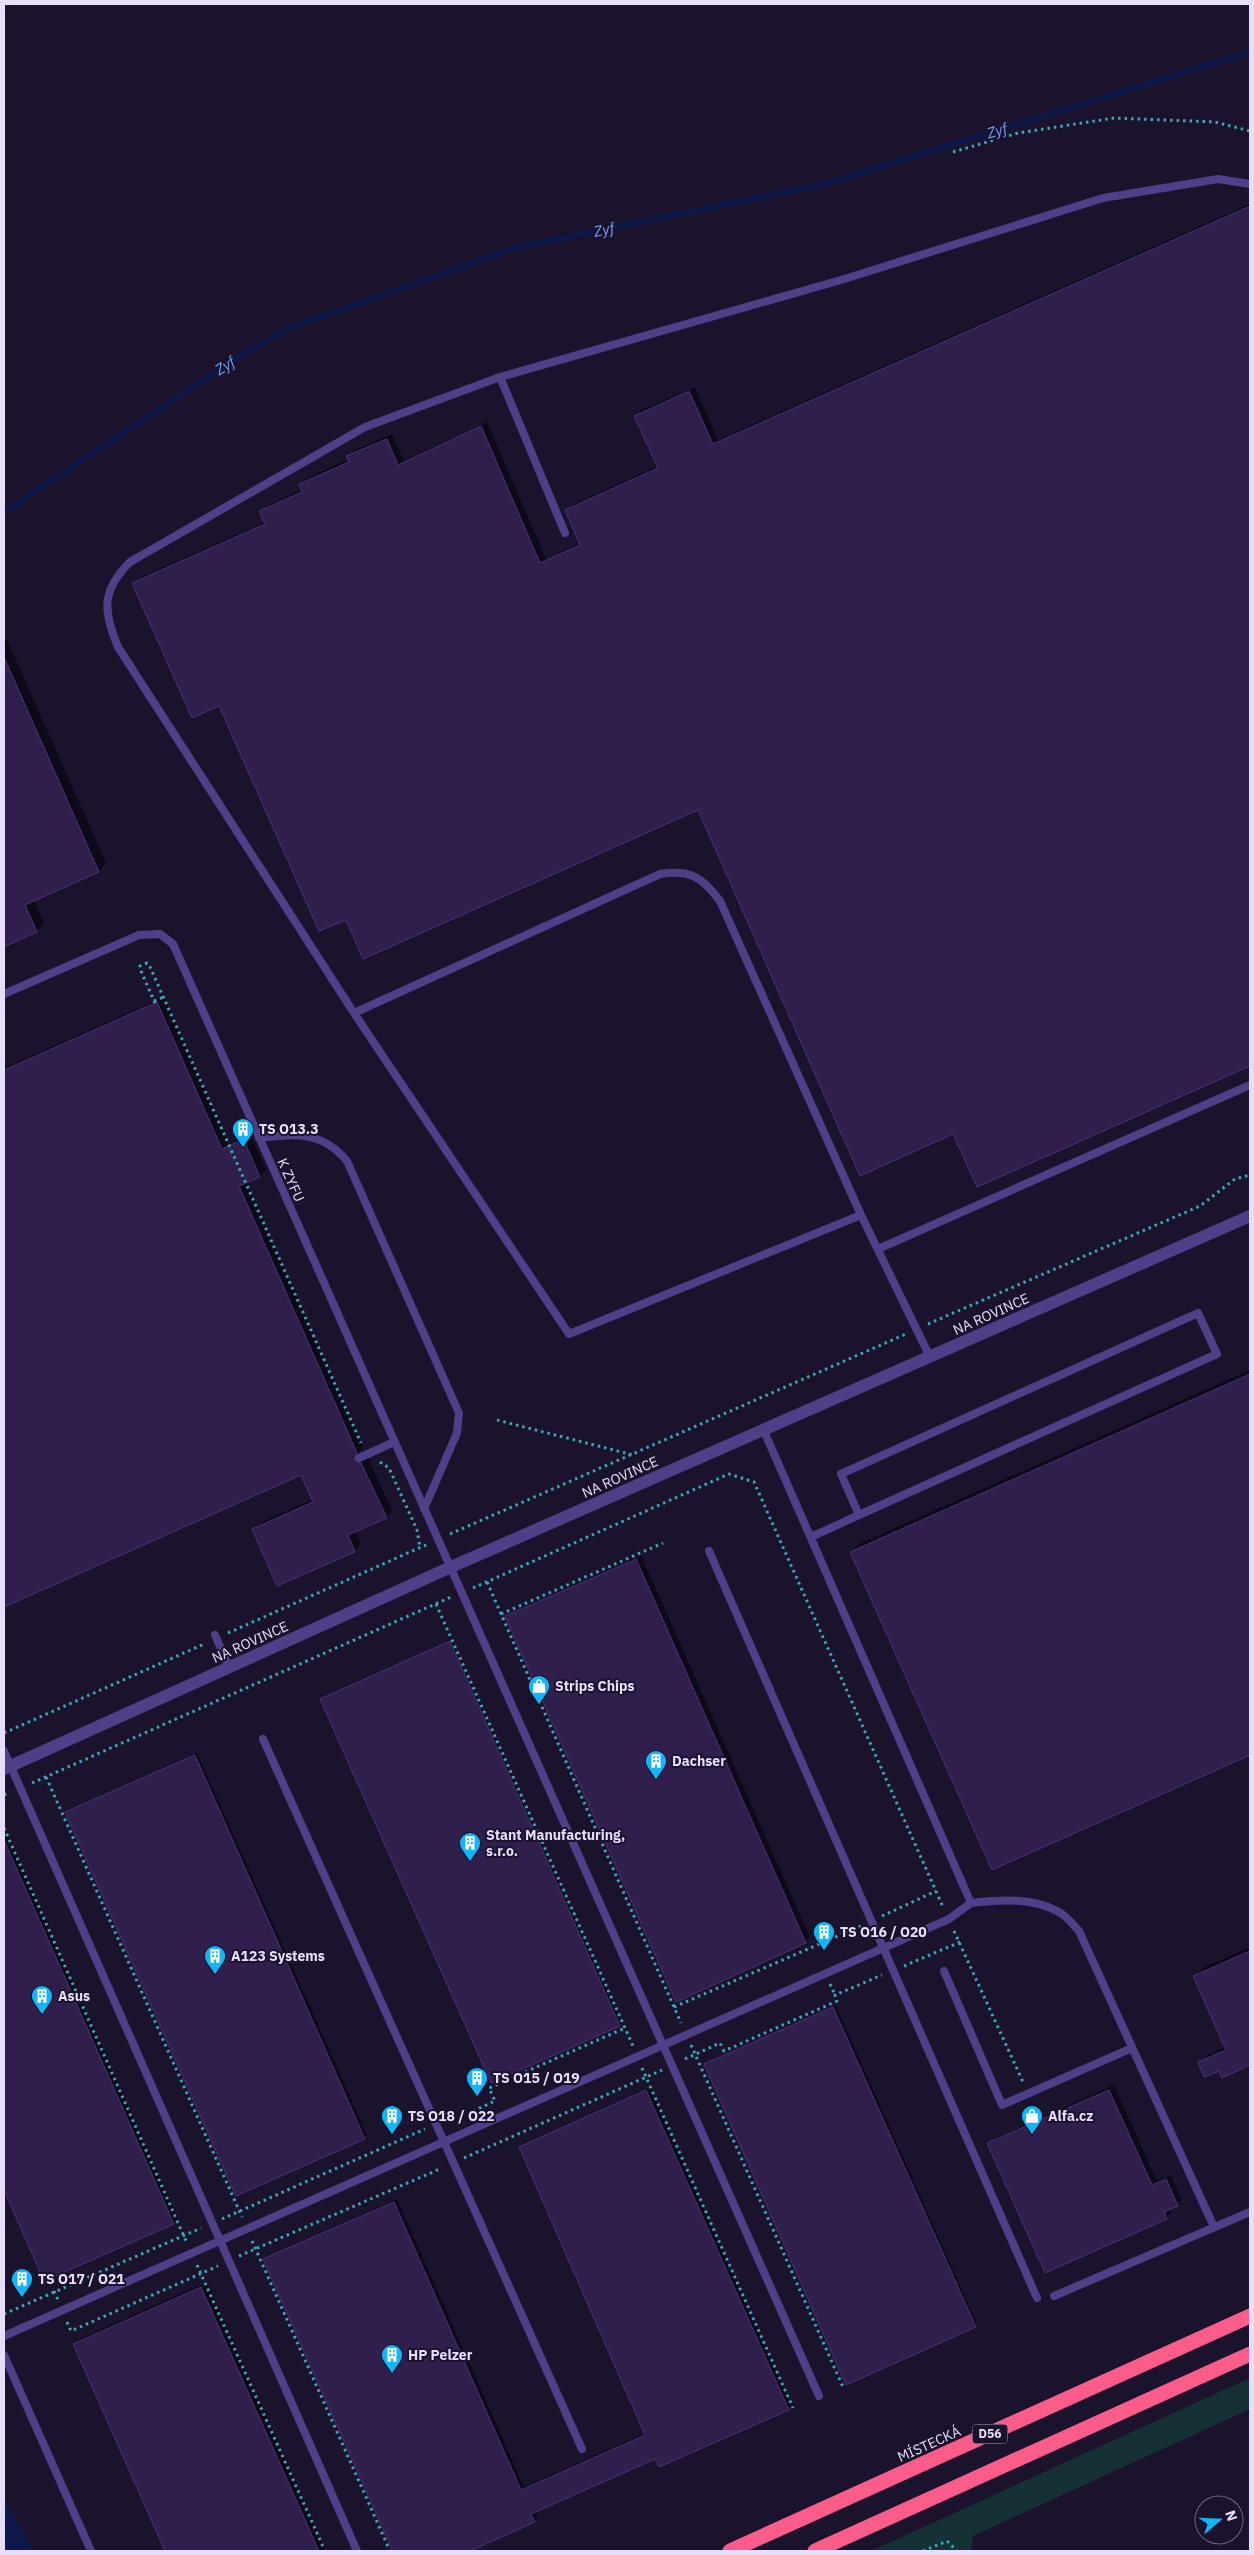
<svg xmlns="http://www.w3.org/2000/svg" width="1254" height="2555" font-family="'IBM Plex Sans',sans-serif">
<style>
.green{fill:#153135}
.water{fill:#0d184a}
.shadow{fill:#0007}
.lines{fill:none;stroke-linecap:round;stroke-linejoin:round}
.stream{stroke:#0d184a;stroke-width:5.5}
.building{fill:#301f4c;stroke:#4c3177}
.path{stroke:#34aabb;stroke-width:3;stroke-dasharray:2.5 4;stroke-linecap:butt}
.lane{stroke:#4f3f89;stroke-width:8}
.street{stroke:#4f3f89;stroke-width:12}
.highway{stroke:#fb5c8a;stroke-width:15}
.labels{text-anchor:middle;stroke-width:4;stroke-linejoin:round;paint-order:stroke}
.shield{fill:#1b122c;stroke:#aaa1bf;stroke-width:1}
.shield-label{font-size:12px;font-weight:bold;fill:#e7defe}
.poi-label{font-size:14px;font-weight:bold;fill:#e7defe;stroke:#1b122c;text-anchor:start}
.street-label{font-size:14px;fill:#e7defe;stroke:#1b122c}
.water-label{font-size:15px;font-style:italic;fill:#6ea0fb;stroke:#1b122c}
</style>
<rect width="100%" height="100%" fill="#1b122c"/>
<path class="green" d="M1250 2378V2409L973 2536 971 2551H871Z"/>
<path class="water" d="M4 2498 33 2551H4Z"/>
<path class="shadow" d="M1250 204V1065L977 1186 954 1133 699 809 346 918 220 704 134 583 139 578 266 522 261 511 266 506 302 490 300 484 305 479 349 459 348 457 353 451 392 434 404 461 487 422 546 559 581 543 566 510 572 505 658 466 636 416 641 410 695 387 718 440Z
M7 640 106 863 99 871 34 899 44 923 36 931 4 946V641Z
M164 997 229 1143 250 1134 256 1147 266 1170 259 1176 246 1182 363 1445 359 1453 368 1457 392 1511 386 1517 355 1531 361 1544 354 1551 253 1529 260 1523 313 1499 302 1473 4 1605V1068Z
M1250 1370V1754L992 1869 851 1552 859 1544Z
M641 1555 810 1937 805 1942 507 1617 512 1612Z
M452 1640 621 2023 619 2025 322 1699Z
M197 1753 367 2135 236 2194 67 1812Z
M8 1835 178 2218 173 2223 45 2279 4 2187V1837Z
M1250 1947V2064L1223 2076 1220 2069 1200 2063 1207 2055 1226 2047 1195 1976 1203 1968Z
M836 2006 977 2324 975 2326 705 2064Z
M1114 2085 1157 2181 1164 2178 1178 2205 1169 2209 1171 2213 1166 2218 989 2144 994 2139Z
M650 2087 791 2405 788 2409 656 2457 534 2511 538 2518 534 2521 467 2551H394L265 2260 397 2199 524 2487 646 2433 520 2147Z
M1171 2175 1182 2200 1178 2204 1166 2177Z
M207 2282 326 2551H166L75 2344 80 2339Z"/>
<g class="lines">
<path class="stream" d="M4 512 254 347 297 325 518 247 821 185 1250 52"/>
</g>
<path class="building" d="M1250 206V1066L977 1187 953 1134 860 1176 698 810 363 959 346 920 319 931 219 706 192 718 132 583 265 524 259 511 302 492 299 484 349 462 346 456 387 439 398 465 481 426 540 563 580 545 565 510 658 468 634 416 689 391 713 444Z
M4 657 99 872 25 905 37 932 4 947Z
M157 1002 222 1149 243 1139 250 1154 260 1177 239 1186 357 1453 354 1460 361 1463 387 1518 348 1535 355 1552 277 1586 252 1529 313 1502 301 1475 4 1607V1070Z
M1250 1374V1755L992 1870 850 1552Z
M636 1559 806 1943 676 2002 505 1616Z
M450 1641 620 2026 491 2083 320 1699Z
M195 1755 365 2139 236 2196 65 1812Z
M4 1840 174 2224 44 2281 4 2190Z
M1250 1951V2065L1222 2078 1219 2071 1204 2077 1198 2062 1226 2050 1193 1976Z
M833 2007 976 2327 846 2385 704 2064Z
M646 2090 789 2410 659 2467 655 2459 531 2514 535 2522 470 2551H393L263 2259 394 2202 521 2490 645 2435 519 2147Z
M1109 2090 1152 2185 1166 2179 1178 2206 1164 2212 1167 2219 1045 2273 987 2143Z
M201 2287 319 2551H165L73 2344Z"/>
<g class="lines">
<path class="path" d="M953 152 1018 133 1114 118 1215 122 1250 131
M154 1001 164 997
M155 1003 140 969V966L147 963 150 967 361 1443
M928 1324 1200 1206 1235 1179 1250 1175
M497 1420 633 1455
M380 1462 389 1468 417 1530 420 1548
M450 1534 906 1334
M487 1582 681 2023
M473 1588 729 1474 754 1482 943 1907
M436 1604 633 2046
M501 1614 663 1543
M228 1633 428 1544
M4 1733 204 1644
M46 1777 242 2217
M32 1783 451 1597
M4 1795 10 1792
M4 1828 186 2241
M882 1916 936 1891
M954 1931 1023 2082
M904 1966 960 1942
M830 1984 835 1995
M674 2007 861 1926
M691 2045 843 2387
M685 2059 720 2043 724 2051 837 2001 835 1995 882 1975
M642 2068 793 2408
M473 2111 495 2101 489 2088 625 2028
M464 2158 662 2070
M222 2219 425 2129
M252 2241 390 2551
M239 2256 442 2168
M197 2265 325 2551
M54 2291 58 2300
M4 2314 201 2228
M67 2322 71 2331 218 2266
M923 2551 947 2541 957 2551"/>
<path class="lane" d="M500 377 565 533
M4 994 139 935 160 934 173 944C388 1428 607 1910 819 2396
M354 1013 660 874C690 869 702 877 720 901L861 1215 930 1357
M259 1138C295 1134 321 1130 347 1161L459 1413 457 1433 424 1509
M861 1215 569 1334 354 1013 118 647C103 611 101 591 130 562L365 427 500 377 841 280 1103 198 1218 179 1250 184
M878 1249 1250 1085
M764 1431 971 1903C1000 1899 1037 1897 1062 1914 1068 1918 1074 1926 1079 1931L1214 2227
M359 1458 394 1442
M811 1537 859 1515 1217 1354 1198 1313 841 1474 859 1515
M709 1551 1037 2298
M215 1635 229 1667
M263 1739 582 2449
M4 1751 357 2551
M944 1971 1002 2105 1132 2048
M1054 2296 1250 2212
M4 2336 949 1919 971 1903
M4 2355 91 2551"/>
<path class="street" d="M4 1769 451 1567 1250 1216"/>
<path class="highway" d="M730 2551 1250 2316
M815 2551 1250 2354"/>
</g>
<defs>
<g id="building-pin" transform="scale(1.125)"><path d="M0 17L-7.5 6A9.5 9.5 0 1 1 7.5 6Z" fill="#0fb6f9" stroke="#1b122c"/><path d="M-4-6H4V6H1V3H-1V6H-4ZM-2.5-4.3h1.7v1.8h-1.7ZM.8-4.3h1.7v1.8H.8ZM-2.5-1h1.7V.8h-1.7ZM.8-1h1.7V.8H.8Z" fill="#fff"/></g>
<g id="shop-pin" transform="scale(1.125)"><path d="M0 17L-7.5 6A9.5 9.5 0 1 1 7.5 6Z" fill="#0fb6f9" stroke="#1b122c"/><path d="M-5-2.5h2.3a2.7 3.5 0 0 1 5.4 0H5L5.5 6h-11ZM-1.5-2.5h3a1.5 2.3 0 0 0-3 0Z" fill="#fff"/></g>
</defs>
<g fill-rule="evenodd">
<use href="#building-pin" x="243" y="1129"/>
<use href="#shop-pin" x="539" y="1686"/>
<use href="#building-pin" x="656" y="1761"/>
<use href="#building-pin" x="470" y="1843"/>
<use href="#building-pin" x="824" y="1932"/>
<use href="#building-pin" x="215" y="1956"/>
<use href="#building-pin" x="42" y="1996"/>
<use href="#building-pin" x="477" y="2078"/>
<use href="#building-pin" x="392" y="2116"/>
<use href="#shop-pin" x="1032" y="2116"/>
<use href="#building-pin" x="22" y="2279"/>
<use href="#building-pin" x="392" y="2355"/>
</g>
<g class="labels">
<rect class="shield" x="972.5" y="2424.5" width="35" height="19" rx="4"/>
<g class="shield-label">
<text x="990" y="2438">D56</text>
</g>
<g class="poi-label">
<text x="259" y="1134">TS O13.3</text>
<text x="555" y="1691">Strips Chips</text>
<text x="672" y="1766">Dachser</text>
<text x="486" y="1840">Stant Manufacturing,<tspan x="486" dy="16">s.r.o.</tspan></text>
<text x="840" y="1937">TS O16 / O20</text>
<text x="231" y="1961">A123 Systems</text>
<text x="58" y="2001">Asus</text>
<text x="493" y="2083">TS O15 / O19</text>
<text x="408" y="2121">TS O18 / O22</text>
<text x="1048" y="2121">Alfa.cz</text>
<text x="38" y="2284">TS O17 / O21</text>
<text x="408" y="2360">HP Pelzer</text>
</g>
<g class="street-label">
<text transform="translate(291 1180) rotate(66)" y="5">K ZYFU</text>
<text transform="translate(991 1314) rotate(-24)" y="5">NA ROVINCE</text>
<text transform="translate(620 1477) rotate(-24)" y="5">NA ROVINCE</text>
<text transform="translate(250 1642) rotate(-24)" y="5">NA ROVINCE</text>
<text transform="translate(929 2444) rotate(-24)" y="5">MÍSTECKÁ</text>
</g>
<g class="water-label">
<text transform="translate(997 131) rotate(-17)" y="5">Zyf</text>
<text transform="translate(604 230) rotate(-12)" y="5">Zyf</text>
<text transform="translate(225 366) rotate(-33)" y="5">Zyf</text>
</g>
</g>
<rect width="1254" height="2555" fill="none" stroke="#e7defe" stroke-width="10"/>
<g transform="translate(1219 2520) rotate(71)"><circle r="24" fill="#1b122c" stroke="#6d6480"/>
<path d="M0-4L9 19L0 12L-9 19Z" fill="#0fb6f9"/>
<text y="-8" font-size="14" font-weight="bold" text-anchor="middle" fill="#e7defe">N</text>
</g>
</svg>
